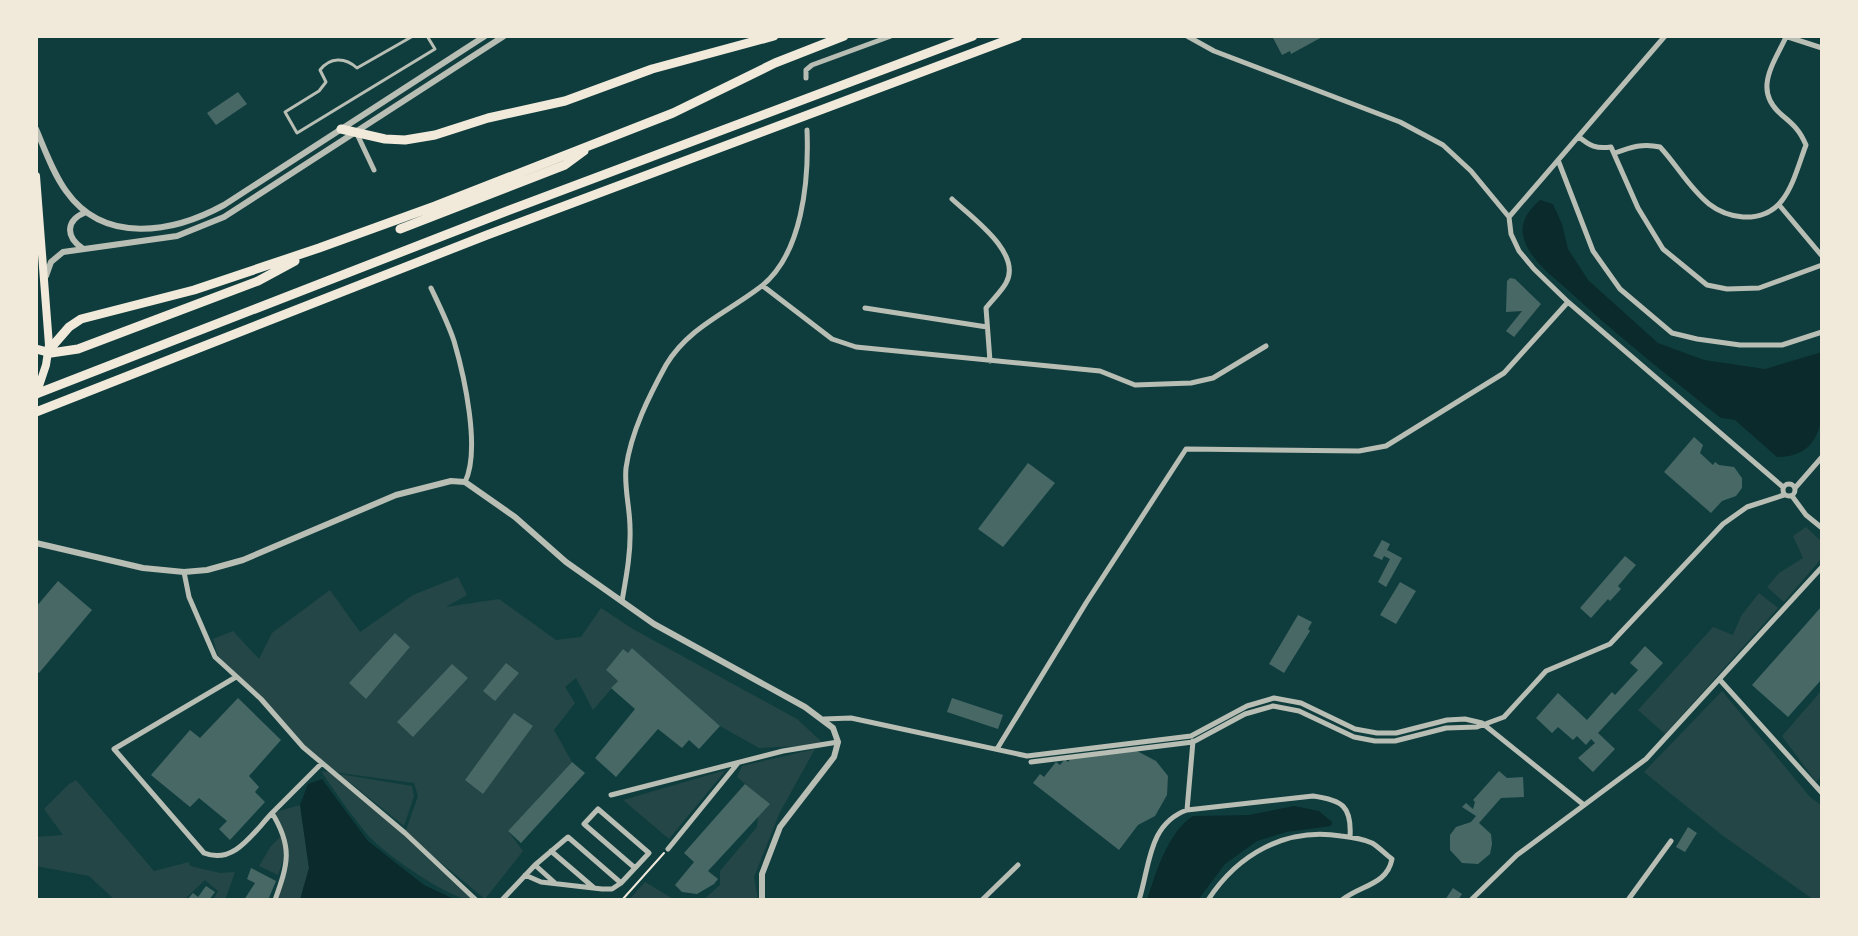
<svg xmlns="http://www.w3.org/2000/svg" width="1858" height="936" font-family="Signika,sans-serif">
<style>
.green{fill:#244646;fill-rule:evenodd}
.water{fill:#0a2a2b}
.building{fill:#486865}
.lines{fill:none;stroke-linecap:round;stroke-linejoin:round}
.path{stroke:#f1e9da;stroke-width:2}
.pedestrian{stroke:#b8beb3;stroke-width:3}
.minor{stroke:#b8beb3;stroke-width:5}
.tertiary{stroke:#b8beb3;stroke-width:6}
.trunk{stroke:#f1e9da;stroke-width:8}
.motorway{stroke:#f1e9da;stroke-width:9}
</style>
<rect width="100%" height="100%" fill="#0f3d3e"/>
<path class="green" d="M1806 527 1822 542V558L1784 602 1767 587 1779 573 1803 558 1793 536Z
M458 577 467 595 446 607 499 599 556 640 581 637 601 608 633 629 797 719 825 745 759 748 720 726 632 648 628 653 623 649 606 670 618 681 593 710 576 678 565 687 575 703 554 730 572 762 508 831 523 851 485 899 405 833 418 796 414 783 333 772 303 747 219 660 213 639 233 631 259 659 272 633 330 590 360 632 413 595ZM395 633 410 647 366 698 349 683Z
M1759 593 1778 608 1665 734 1638 710 1713 627 1733 635 1741 616Z
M1822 690V776L1816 782 1782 736Z
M1722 691 1810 797 1822 806V900H1814L1722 835 1644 772Z
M815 749 780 812 754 877 758 900H703L720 885V871L757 827 758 816 769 804 737 777 742 766Z
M726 770 669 839 623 800Z
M321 771 412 786 414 796 404 826 343 777 472 900C450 900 380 851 366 833 350 813 335 792 321 771Z
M76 780 154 871 189 862 190 866 220 873 235 872 225 900H213L218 891 205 880 184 900H115L89 876 36 866V837L63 835 44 809 69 784Z
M300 805 309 868 300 900H275L288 865 285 839 283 860 278 875 259 866 271 846 284 833 272 813Z
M645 882 675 900H629Z"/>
<path class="water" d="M1540 200 1553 204 1562 224 1568 249 1588 280 1658 343 1704 360 1765 369 1822 352C1822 392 1835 457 1777 457L1735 420 1721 418C1669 377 1619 337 1570 292 1555 278 1533 263 1525 242 1518 224 1527 212 1540 200Z
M322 779 368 841 424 885 456 900H300L309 868 300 805 308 784Z
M1294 806 1319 811 1332 822 1331 826 1287 832 1257 841 1225 864 1198 900H1147C1156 872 1168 832 1193 816L1249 815Z"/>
<path class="building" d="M1272 36H1324L1291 54 1290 51 1282 55Z
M238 92 247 104 216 125 207 113Z
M1510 278 1515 279 1541 304 1514 337 1506 331 1522 311 1506 312 1507 281Z
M1694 437 1703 445 1700 453 1713 465 1715 462 1719 465 1734 467 1742 478V488L1736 496 1722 501 1711 513 1664 472Z
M1028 463 1055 483 1003 547 978 529Z
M1382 540 1390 544 1387 550 1402 558 1386 587 1378 582 1390 559 1384 556 1382 560 1373 556Z
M1625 556 1636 565 1618 586 1621 589 1610 601 1608 599 1591 618 1580 608Z
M58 581 92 610 39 673 36 670V607Z
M1400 582 1416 591 1396 624 1380 615Z
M1822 606V679L1788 717 1752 685Z
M1298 615 1312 622 1308 629 1310 631 1284 673 1269 664Z
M395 633 410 647 366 699 349 683Z
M1645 646 1663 663 1598 733 1615 749 1593 772 1578 758 1595 743 1591 739 1586 745 1577 736 1573 740 1558 727 1552 733 1536 718 1558 693 1587 720 1612 692 1615 695 1638 670 1630 663Z
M632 648 720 726 699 749 689 740 682 748 658 729 616 777 595 758 635 709 611 688 618 681 606 670 623 649 628 653Z
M506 663 519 673 495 701 483 691Z
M452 664 468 678 413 737 397 722Z
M238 698 281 740 249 776 259 787 255 792 265 802 230 840 219 829 227 821 199 798 190 807 151 775 190 730 200 738Z
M952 698 1003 715 998 729 947 712Z
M514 713 533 726 483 794 465 780Z
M1137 751 1156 761 1168 776 1167 795 1155 816 1138 825 1119 850 1033 783 1040 774 1044 777 1056 762 1060 765 1065 759 1068 762 1071 758Z
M572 762 585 773 521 843 508 831Z
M1499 771 1507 778 1523 777 1524 797 1501 798 1479 823 1491 834 1492 844 1490 854 1478 864 1462 863 1450 850V835L1456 827 1471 822 1476 816 1462 807 1466 803 1473 809 1475 802 1473 800Z
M745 784 770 804 708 871 718 879 714 884 697 894 682 892 675 885 694 862 684 853Z
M1688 827 1697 833 1685 852 1676 847Z
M251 868 276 881 268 900H244L255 883 247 879Z
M206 886 215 892 209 900H187L193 893 198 897Z
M1453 888 1462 894 1458 900H1445Z"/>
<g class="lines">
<path class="path" d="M622 900 664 853"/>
<path class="pedestrian" d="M413 36 357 68C345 57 330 57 320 70L326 82 319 91 285 112 297 133 435 49 427 36"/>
<path class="minor" d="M1187 36 1214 51 1400 122 1443 145 1471 171 1509 217 1511 234 1519 251 1534 269 1568 302 1783 487
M1785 36 1822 48
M806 78V70L812 65 891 36
M357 134 374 170
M1579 137C1590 146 1596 149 1611 147L1638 208 1663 249 1707 285 1727 289 1759 288 1822 265
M1615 153C1631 147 1643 143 1660 147 1677 165 1689 188 1709 204 1718 211 1730 216 1743 217 1787 219 1793 179 1806 145 1800 131 1794 125 1783 116 1752 91 1773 65 1786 37
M1558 160 1593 251 1620 289 1672 333 1697 339 1740 345H1782L1822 332
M952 199C971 217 1023 253 1006 283 1001 292 992 300 986 308L990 361
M1780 206 1822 256
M1509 217 1665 36
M763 286 832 339 856 347 1100 371 1135 385 1191 383 1213 378 1266 346
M431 288C439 305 448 323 454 341 464 375 481 450 465 482
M865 308 987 327
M1783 490a6 6 0 1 1 12 0a6 6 0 1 1-12 0Z
M1795 488 1822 457
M1792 496 1806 515 1822 528
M184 572 189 597 215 657 261 699 303 747 405 833 476 900
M622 601C626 578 631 553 630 528 630 508 624 488 626 468 631 432 649 396 666 365 688 328 726 313 759 288 803 256 809 179 807 130
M236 677 114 749 204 853C234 865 253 833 272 813
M1720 680 1822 793
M824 719 851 718 1027 756 1191 736 1247 706 1274 698 1301 703 1355 729 1377 733H1396L1447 720 1465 719 1482 723 1584 805
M997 749 1086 603 1186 449 1359 451 1386 446 1504 373 1568 302
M1031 762 1193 742 1245 714 1273 706 1299 711 1354 737 1375 741H1395L1446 728 1477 727 1504 717 1546 671 1610 644 1723 524 1747 507 1784 495
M611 795 783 751 838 742
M1187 810 1193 741
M668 849 738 763
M551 851 593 887
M535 865 555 883
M525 875 541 882 602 889H612L621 883
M275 900C288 864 293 847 272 813L322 763
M502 900 535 865 568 837 621 883 635 868 636 867 649 853 598 809 584 824 635 868
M982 900 1018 865
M1139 900C1150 866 1148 824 1187 810L1313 796C1342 800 1352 806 1350 837
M1208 900C1238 854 1286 827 1341 836 1351 837 1363 839 1372 843 1379 847 1385 854 1392 859 1387 885 1361 885 1342 900
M1471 900 1517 855 1646 759 1822 567
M1628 900 1671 841"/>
<path class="tertiary" d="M36 129C45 150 53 173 66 191 104 245 173 233 224 205L485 36
M82 248C65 236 66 220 86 212
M46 276 51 262 63 252 177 236 224 217 504 36
M36 543 143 568 184 572 207 570 243 560 396 495 451 481 465 482 515 517 566 562 654 624 805 707 833 728 838 742 834 757 780 827 762 874V900"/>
<path class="trunk" d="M36 176 49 345 46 365 36 395"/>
<path class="motorway" d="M341 129 385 139 405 140 435 135 488 118 565 101 652 69 774 36
M400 229 565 165 584 151
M36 349 51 353 78 349 258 281 295 261
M49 350 69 327 81 319 194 290 319 248 435 206 673 113 775 63 844 36
M36 394 507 211 973 36
M36 412 487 235 1018 36"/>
</g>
<rect width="1858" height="936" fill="none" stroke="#f1e9da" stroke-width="76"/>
</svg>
